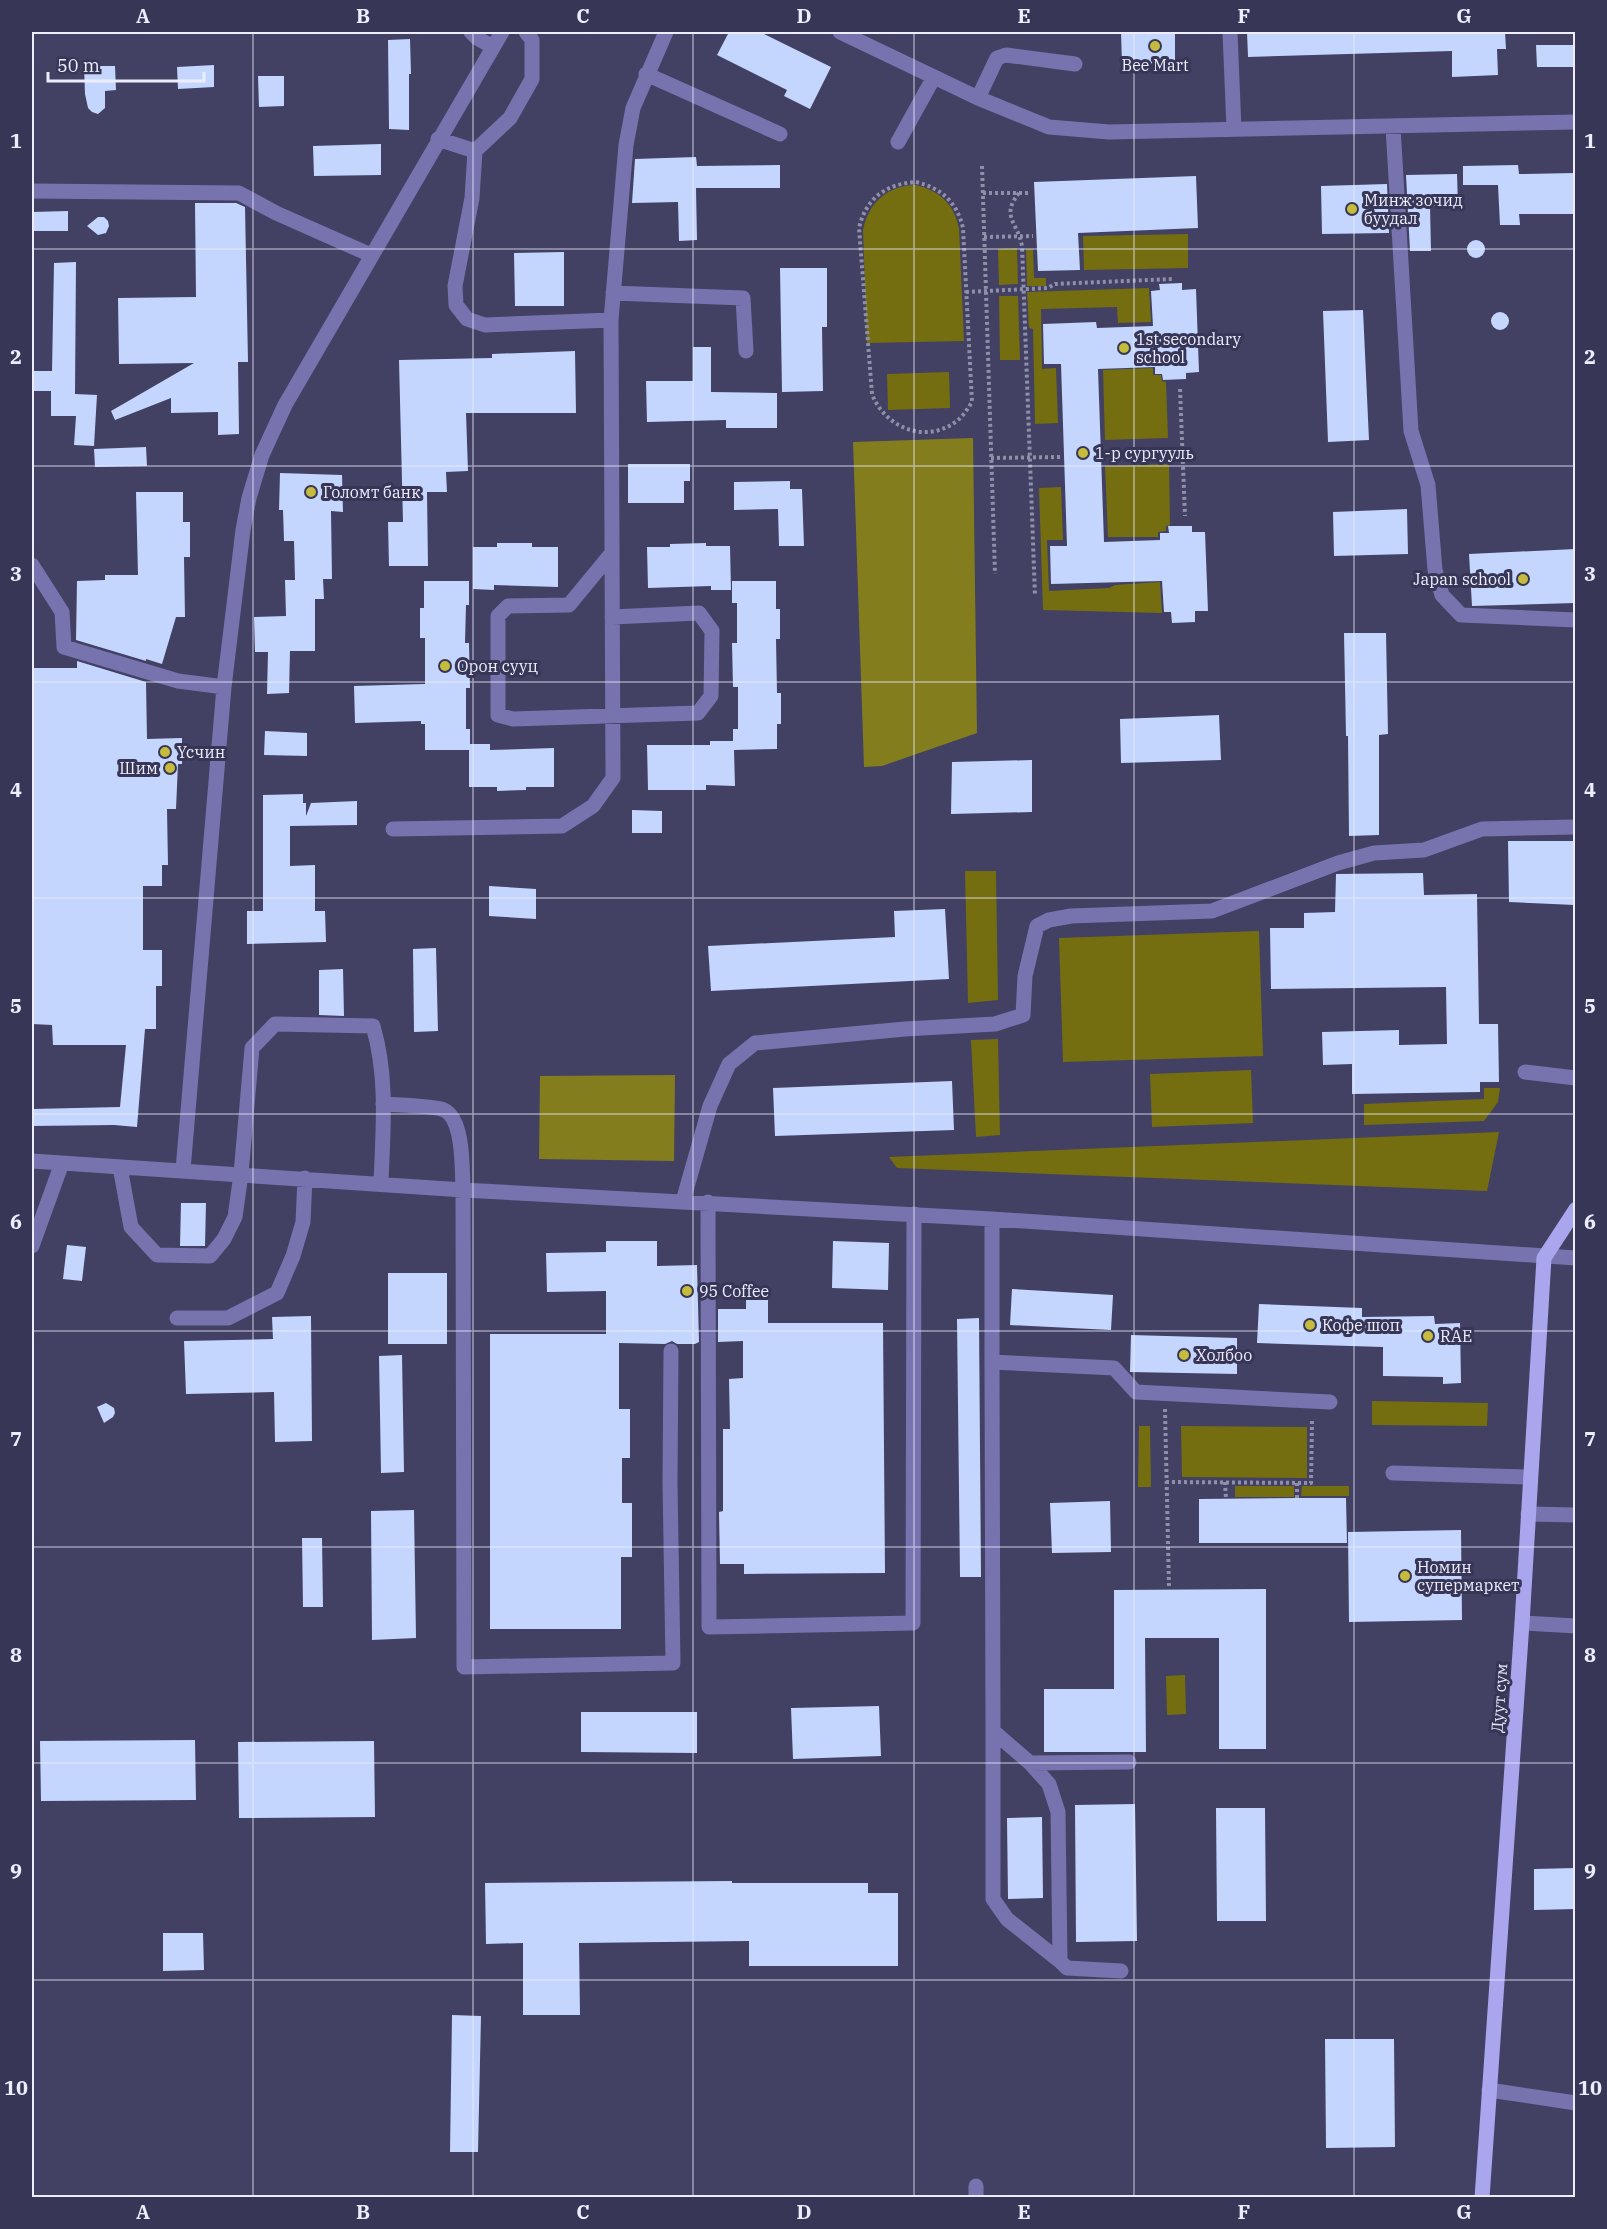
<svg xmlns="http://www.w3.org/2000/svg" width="1607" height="2229" font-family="'IBM Plex Serif',serif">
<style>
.green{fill:#746e10}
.forest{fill:#837d1d}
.building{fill:#c4d6fe}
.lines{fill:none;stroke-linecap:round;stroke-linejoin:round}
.path{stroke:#908faa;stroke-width:4;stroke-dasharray:3 3;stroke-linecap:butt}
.minor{stroke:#7673ae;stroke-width:15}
.major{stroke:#a9a6ee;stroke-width:15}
.grid{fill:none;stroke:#ededff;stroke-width:1.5;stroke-opacity:0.55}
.poi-dot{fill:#c5bc3d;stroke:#373657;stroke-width:2}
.labels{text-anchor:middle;stroke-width:6;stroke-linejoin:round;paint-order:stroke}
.poi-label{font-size:16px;fill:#ededff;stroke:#373657;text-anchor:start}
.street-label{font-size:16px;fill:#ededff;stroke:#373657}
.neatline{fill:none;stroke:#ededff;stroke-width:2}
.grid-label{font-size:20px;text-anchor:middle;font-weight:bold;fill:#ededff}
</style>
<rect width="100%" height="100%" fill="#424063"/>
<path class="green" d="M916 185C940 191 954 204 959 228L964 341 867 343 863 230C869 202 887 186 916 185Z
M1188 234V268L1084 270 1083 236Z
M1017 248 1018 284 999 285 998 249Z
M1026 249H1033L1034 278H1046V286H1027Z
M1149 288 1151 322 1118 323 1117 307 1041 309 1042 369 1056 368 1058 423 1035 424 1033 329 1029 328 1027 292Z
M999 296H1018L1020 360H1000Z
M1153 368V375H1161L1162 381 1166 382 1168 438 1105 440 1103 370Z
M949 372 950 408 888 410 887 374Z
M1169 464 1170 525 1166 526V531L1158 532V537H1108L1105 466Z
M1061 487 1063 540H1047L1049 591 1109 588 1115 585 1160 582 1162 613 1043 610 1039 488Z
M965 871H996L998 1000 968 1003Z
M1259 931 1263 1056 1063 1062 1059 938Z
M998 1039 1000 1135 976 1137 971 1040Z
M1251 1070 1253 1123 1152 1127 1150 1074Z
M1484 1088H1500L1498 1102 1484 1121 1364 1125V1104L1484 1099Z
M1499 1132 1487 1191 897 1168 889 1157Z
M1372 1401 1488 1403 1487 1426 1372 1425Z
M1139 1426H1150L1151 1487H1138Z
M1181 1426 1307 1427V1478L1182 1477Z
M1235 1486H1294V1497H1235Z
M1302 1486H1349V1496H1301Z
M1185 1675 1186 1714 1167 1715 1166 1676Z"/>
<path class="forest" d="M973 438 977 733 882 766 864 767 853 442Z
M675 1075 674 1161 539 1159 540 1076Z"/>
<path class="building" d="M729 32H760L831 67 810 109 784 96 787 90 717 55Z
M1121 32H1175V63L1122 64Z
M1247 32H1505L1506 49H1497L1498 75 1452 77V51L1248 57Z
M410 39 411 74H409V130L389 129 388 40Z
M1536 45H1574V67H1537Z
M214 65V87L178 89 177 67Z
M84 66H115L116 90 105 91V108L98 114 92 112 88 108 85 94Z
M258 76H284V106L259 107Z
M381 144V175L314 176 313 146Z
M696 157 697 166 780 165V188H696L697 240 679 241 678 202 632 203 635 159Z
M1518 165 1519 174 1575 173V214H1519L1520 225H1500L1498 185H1463V166Z
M1457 174 1458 206H1430L1431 251H1410L1406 175Z
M1196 176 1198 228 1078 233 1080 270 1038 271 1034 182Z
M1387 184 1389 233 1322 234 1321 186Z
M195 203H236L245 207 248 362H238L239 434 218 435V412L171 413V398L115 420 111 411 194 363 119 364 118 298 196 297Z
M68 211V231H32V212Z
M98 217H104L108 221 109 226 106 233 98 235 87 226Z
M1467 249a9 9 0 1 1 18 0a9 9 0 1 1-18 0Z
M564 252V306H515L514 253Z
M76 262 75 394 97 395 94 446 74 445 76 416H51V391H32V371H52L54 263Z
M780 268H827V327H822L823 391 782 392Z
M1182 283V290L1196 289 1199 372 1186 373V379L1163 380 1162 374H1155V367L1098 369 1104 542 1160 540V533H1169L1168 526H1192V532H1205L1208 611H1195V622L1172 623 1171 612H1164L1162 581 1051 584 1050 546H1067L1061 364H1044L1043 324 1096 322 1097 328 1153 326 1151 291 1160 290 1159 284Z
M1363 310 1369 440 1328 442 1323 311Z
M1491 321a9 9 0 1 1 18 0a9 9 0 1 1-18 0Z
M693 347H711V392L777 393V428H726V420L647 422 646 381H693Z
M575 351 576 413H466L468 471 446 472 447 492H427L428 566H389L388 522H403L399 360 492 358V354Z
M146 447 147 466 95 467 94 449Z
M628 464H690V481H684V503H628Z
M280 473 342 475 343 512 331 511 332 579H323L324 599H315V651H290L289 693 267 694 268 652H255L254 617 286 616 285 580H295L294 541H284L283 510H279Z
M790 481V489H802L804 546H779L778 509 734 510V482Z
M136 492H183V522H190V557H184L185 617H176L162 664 146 659V661L76 640 77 581 105 580V575H138Z
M1407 509 1408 554 1334 556 1333 512Z
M497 543H532V547H558V587L494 585V590L473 589V547H497Z
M706 543V546H730L731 590H711V586L648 588 647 547H670V544Z
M1575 549V603L1472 606 1469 554Z
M424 581H469V605H466L465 643H469L470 688H466V729H470V744H490V750L554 748V787H526V790L497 791V787H469V750H425V724H421V721L355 723 354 686 425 684V638H420V608H424Z
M732 581H776V609H780V639H776L777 693H781V724H777V749L734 750 735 786 706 785V790H648L647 745H710V741H733V729H738V687H733L732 643H737V603H732Z
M1344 633H1386L1388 734 1379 735V835L1349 836 1348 736H1346Z
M77 661 146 682 147 739 182 738V764H178L176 809H167L168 865H162V886H143V950H162V986H156V1029H145L137 1127 114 1125 32 1126V1109L120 1107 126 1045H53L52 1025 32 1024V668H77Z
M1219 715 1221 760 1121 763 1120 719Z
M265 731 307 733V756L264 755Z
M1032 760V812L951 814 952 762Z
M303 794V803H306V816L311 803 357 801V825L290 826V866L315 865V911H325L326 942 247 944V911H263V795Z
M632 810 662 811V833H632Z
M1508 841H1575V905L1509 902Z
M1423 873 1424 895 1477 894 1479 1024H1498L1499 1082H1480V1092L1352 1094V1064L1323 1065 1322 1032 1399 1030V1045L1447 1044 1446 987 1271 989 1270 928H1304V913L1335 912 1336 874Z
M489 886 536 889V919L489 916Z
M945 909 949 979 711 991 708 946 895 937 894 911Z
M436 948 438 1031 414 1032 413 949Z
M343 969 344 1016 319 1015V970Z
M952 1081 954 1130 775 1136 773 1088Z
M181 1203H206L205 1246H180Z
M606 1241H657V1266L697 1265 699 1342 695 1344H677L672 1341 665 1344 619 1343V1409H630V1458H622V1503H632V1557H621V1629H490V1334H606V1291L547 1292 546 1253 606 1252Z
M833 1241 889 1243 888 1290 832 1288Z
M67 1245 86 1247 82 1281 63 1279Z
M388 1273H447V1344H388Z
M1012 1289 1113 1295 1111 1330 1010 1325Z
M746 1300H768V1323H883L885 1573 744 1574V1564H720L719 1512 723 1511V1429H730L729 1379 743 1378V1341L718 1342V1309H746Z
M1259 1304 1362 1308V1317L1434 1316 1435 1324 1460 1323 1461 1383 1443 1384V1377L1383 1376V1347L1257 1343Z
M311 1316 312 1441 275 1442 274 1392 186 1394 184 1341 273 1339 272 1317Z
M979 1318 981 1577H960L957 1319Z
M1131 1335 1237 1338V1374L1130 1372Z
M402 1355 404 1472 381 1473 379 1356Z
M106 1403 114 1408 115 1413 113 1417 104 1423 97 1407Z
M1297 1498H1346L1347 1543H1199V1499Z
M1110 1501 1111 1552 1052 1553 1050 1503Z
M414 1510 416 1638 372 1640 371 1511Z
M1461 1530 1462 1620 1349 1622 1348 1532Z
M302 1538H322L323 1607H303Z
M1266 1589V1749H1219V1638H1145L1146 1752H1044V1689H1114V1590Z
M879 1706 881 1756 793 1759 791 1708Z
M581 1712H697V1753L581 1752Z
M195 1740 196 1800 41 1801 40 1741Z
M374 1741 375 1817 239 1818 238 1742Z
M1135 1804 1137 1941 1076 1942 1075 1805Z
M1216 1808H1265L1266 1921H1217Z
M1042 1817 1043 1898 1008 1899 1007 1818Z
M1575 1868V1909L1534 1910V1869Z
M732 1881V1883H868V1893H898V1966H749V1941L579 1943 580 2015H523V1943L486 1944 485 1883Z
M163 1933H203L204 1970 163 1971Z
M452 2015 481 2016 478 2152H450Z
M1325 2039H1394L1395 2147 1326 2148Z"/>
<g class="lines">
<path class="path" d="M982 166 995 574
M916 182C941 188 957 202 963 228L972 402C967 410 962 418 954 423 923 444 884 426 872 394L859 228C866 198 886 184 916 182Z
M983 193H1031
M1019 193C1000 217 1018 222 1022 246L1035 596
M984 237 1033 236
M966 292 1048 288 1055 284 1172 279
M1180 389 1185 516
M1106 454 1182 450
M991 458 1062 457
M1165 1409 1169 1587
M1166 1482 1311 1483 1312 1418
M1225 1482 1226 1499
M1297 1483V1498"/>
<path class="minor" d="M471 32 477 38 493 47
M526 32 532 40V79L510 118 475 151 472 198 455 286 456 305 467 319 485 325 611 320
M840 32 978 98 1049 127 1109 132 1576 122
M1230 32 1234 129
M646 74 780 134
M978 98 997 58 1006 55 1075 64
M1393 127 1411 431 1428 485 1435 570 1442 595 1461 615 1576 620
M438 139 475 151
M898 142 934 77
M32 191 239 193 276 213 371 255
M613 293 743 298 746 351
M611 554 569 605 508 606 498 616V715L513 719 698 713 711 696 712 631 699 613 612 617
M32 565 62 612 64 647 178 681 224 687
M393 829 562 826 593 806 613 778 611 320 626 145 633 108 666 32
M1525 1072 1576 1078
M383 1104C394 1105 437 1106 444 1110 464 1119 462 1170 463 1190L464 1667 673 1663 670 1482 671 1351
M32 1161 463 1190 992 1219 1576 1258
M120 1167 131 1227 157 1255 210 1256 224 1239 235 1217 241 1174 252 1048 275 1024 373 1026C388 1077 383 1130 381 1183
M183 1170 224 687 243 530 249 498 262 455 285 405 502 32
M683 1201 710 1106 729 1064 755 1043 905 1029 995 1024 1023 1015 1025 976 1037 926 1049 920 1071 916 1212 911 1338 863 1374 853 1424 850 1482 829 1576 827
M708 1202 709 1627 913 1623 914 1214
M992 1219V1362L1114 1368 1136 1392 1330 1402
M32 1246 62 1163
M177 1318H228L277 1293 293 1256 303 1222 305 1178
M992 1362 993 1731 1030 1763 1049 1784 1058 1812 1060 1961 1067 1968 1121 1971
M1393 1473 1530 1477
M1528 1514 1576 1515
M1522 1623 1576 1626
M993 1731V1899L1007 1919 1060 1961
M1030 1763 1129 1762
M1489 2090 1576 2103
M976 2186V2198"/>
<path class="major" d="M1482 2198 1522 1623 1544 1258 1576 1209"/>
</g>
<path class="grid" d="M253 32V2198M473 32V2198M693 32V2198M914 32V2198M1134 32V2198M1354 32V2198M32 249H1576M32 466H1576M32 682H1576M32 898H1576M32 1114H1576M32 1331H1576M32 1547H1576M32 1763H1576M32 1980H1576"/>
<g class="poi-dot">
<circle cx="1155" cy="46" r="6"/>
<circle cx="1352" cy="209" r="6"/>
<circle cx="1124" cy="348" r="6"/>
<circle cx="1083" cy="453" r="6"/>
<circle cx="311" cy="492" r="6"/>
<circle cx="1523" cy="579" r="6"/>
<circle cx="445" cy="666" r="6"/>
<circle cx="165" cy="752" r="6"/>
<circle cx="170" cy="768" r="6"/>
<circle cx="687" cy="1291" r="6"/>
<circle cx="1310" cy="1325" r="6"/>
<circle cx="1428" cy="1336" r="6"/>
<circle cx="1184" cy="1355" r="6"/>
<circle cx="1405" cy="1576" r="6"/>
</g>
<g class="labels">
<g class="poi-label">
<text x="1155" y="71" text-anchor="middle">Bee Mart</text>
<text x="1364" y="206">Минж зочид<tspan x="1364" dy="18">буудал</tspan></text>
<text x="1136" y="345">1st secondary<tspan x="1136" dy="18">school</tspan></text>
<text x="1095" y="459">1-р сургууль</text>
<text x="323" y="498">Голомт банк</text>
<text x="1511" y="585" text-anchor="end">Japan school</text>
<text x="457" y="672">Орон сууц</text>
<text x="177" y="758">Үсчин</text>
<text x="158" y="774" text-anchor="end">Шим</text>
<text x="699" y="1297">95 Coffee</text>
<text x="1322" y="1331">Кофе шоп</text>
<text x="1440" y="1342">RAE</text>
<text x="1196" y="1361">Холбоо</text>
<text x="1417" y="1573">Номин<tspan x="1417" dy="18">супермаркет</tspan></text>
</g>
<g class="street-label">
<text transform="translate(1499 1698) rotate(-86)" y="6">Дуут сум</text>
</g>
</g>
<rect width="1607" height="2229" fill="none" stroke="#373657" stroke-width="66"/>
<path d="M48 72v9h156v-9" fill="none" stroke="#ededff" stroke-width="3"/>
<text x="57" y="72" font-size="18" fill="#ededff" stroke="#373657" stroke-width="4.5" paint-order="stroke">50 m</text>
<rect x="33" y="33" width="1541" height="2163" class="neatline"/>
<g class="grid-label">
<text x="143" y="23">A</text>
<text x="363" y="23">B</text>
<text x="583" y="23">C</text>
<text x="804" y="23">D</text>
<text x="1024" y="23">E</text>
<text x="1244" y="23">F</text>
<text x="1464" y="23">G</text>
<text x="16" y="148">1</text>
<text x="1590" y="148">1</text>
<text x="16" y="364">2</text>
<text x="1590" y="364">2</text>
<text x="16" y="581">3</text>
<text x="1590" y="581">3</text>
<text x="16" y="797">4</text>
<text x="1590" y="797">4</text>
<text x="16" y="1013">5</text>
<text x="1590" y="1013">5</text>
<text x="16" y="1229">6</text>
<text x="1590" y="1229">6</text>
<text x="16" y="1446">7</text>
<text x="1590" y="1446">7</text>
<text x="16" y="1662">8</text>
<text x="1590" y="1662">8</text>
<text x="16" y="1878">9</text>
<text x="1590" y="1878">9</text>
<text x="16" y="2095">10</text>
<text x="1590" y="2095">10</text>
<text x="143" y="2219">A</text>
<text x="363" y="2219">B</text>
<text x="583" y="2219">C</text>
<text x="804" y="2219">D</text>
<text x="1024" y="2219">E</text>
<text x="1244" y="2219">F</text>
<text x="1464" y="2219">G</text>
</g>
</svg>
